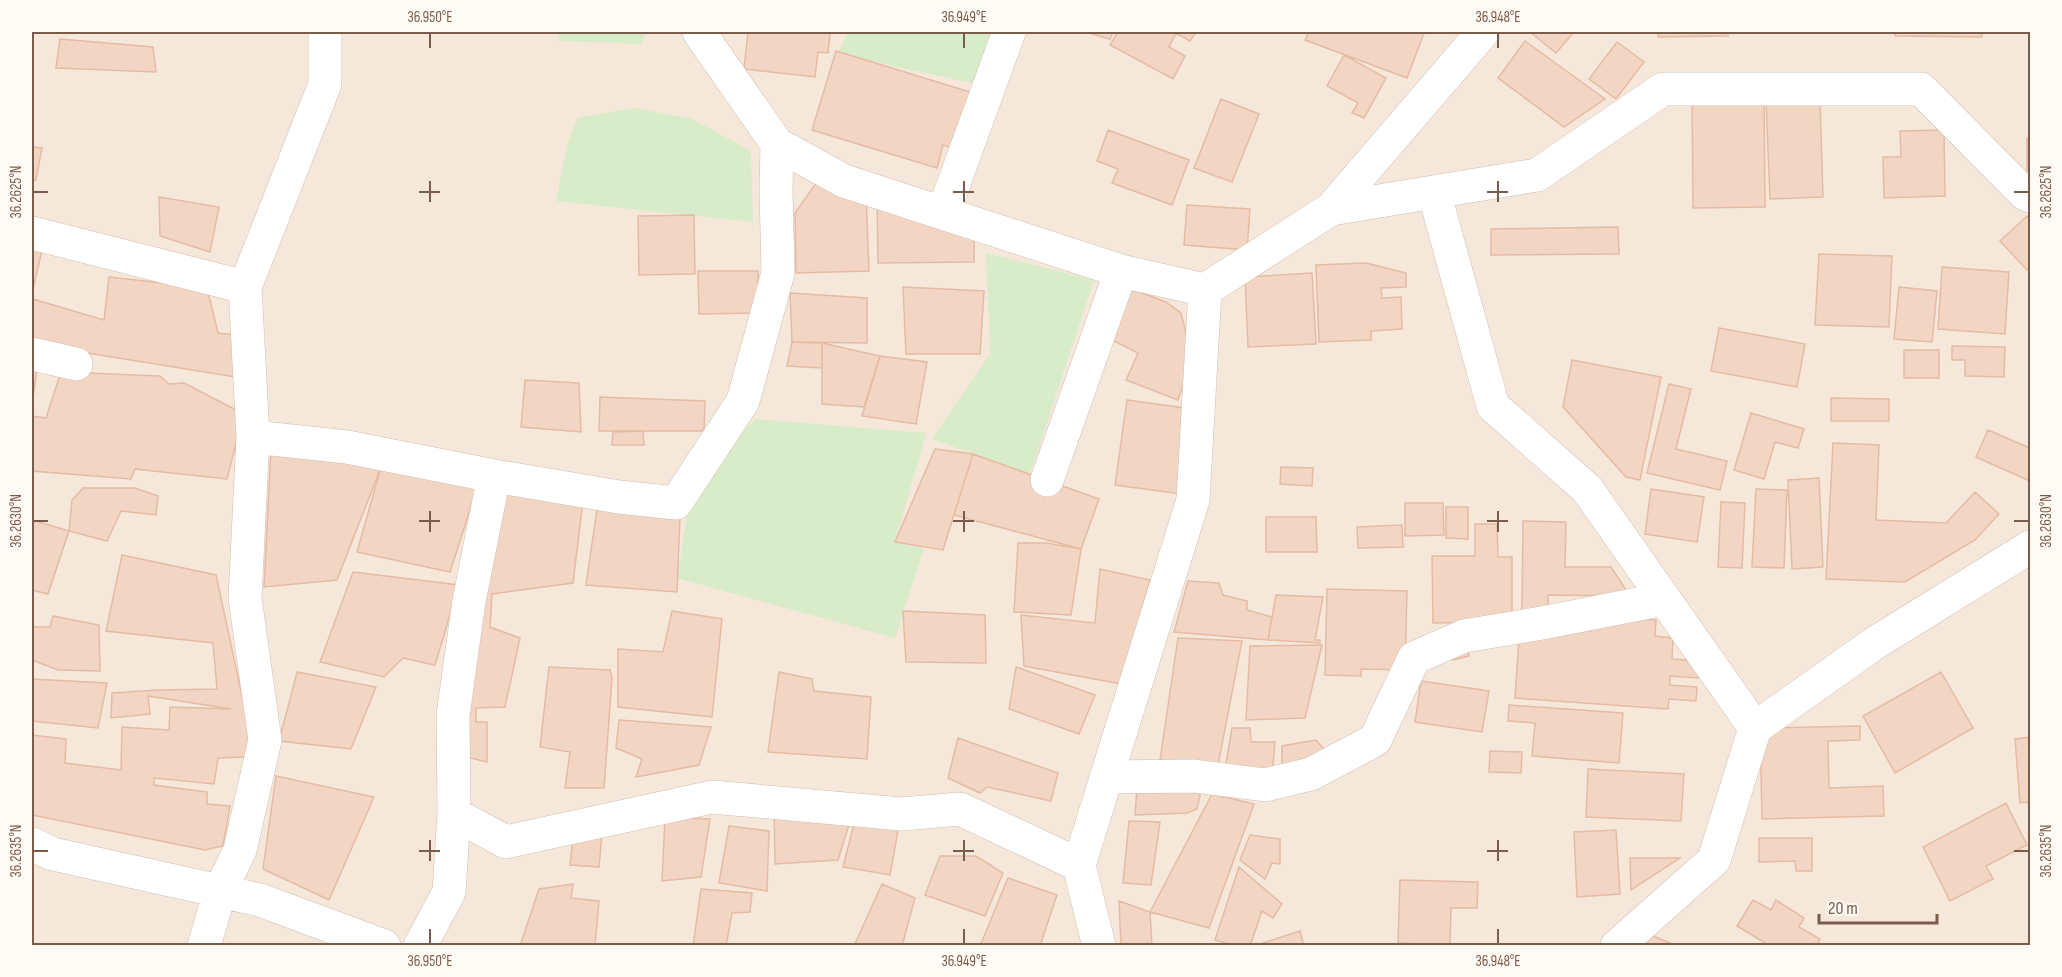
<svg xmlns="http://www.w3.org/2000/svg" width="2062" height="977" font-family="'Sofia Sans Condensed',sans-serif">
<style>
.residential{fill:#f5e8da}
.green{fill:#d8ecc9}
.building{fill:#f3d5c3;stroke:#e6bba3;stroke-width:1.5}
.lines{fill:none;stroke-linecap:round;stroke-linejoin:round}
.minor-casing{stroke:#d1beb0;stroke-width:34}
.minor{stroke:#fff;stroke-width:33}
.ticks{fill:none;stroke:#7a5c4d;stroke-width:2}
.neatline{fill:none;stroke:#7a5c4d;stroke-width:2}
.ticks-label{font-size:15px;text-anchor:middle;fill:#7a5c4d}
</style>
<rect width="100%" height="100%" fill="#fdf6ec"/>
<path class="residential" d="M32 32H2030V945H32Z"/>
<path class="green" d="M559 32H646L642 44 559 41Z
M848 32H999L980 85 838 54Z
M633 108 690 118 751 151 753 222 556 201 567 146 577 118Z
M986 253 1094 280 1030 474 932 439 990 354Z
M756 419 926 433 895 542 924 548 895 638 677 578 694 475Z"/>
<path class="building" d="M748 32H830L828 53 818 52 815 77 744 69Z
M1085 32H1113L1110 39Z
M1118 32H1196L1190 41 1176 33 1169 47 1185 56 1173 79 1110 45Z
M1309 32H1421L1424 33 1407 78 1305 40Z
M1530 32H1574L1556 53Z
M1658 32H1728V36L1658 37Z
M1895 32H1982V37L1895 36Z
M60 39 153 47 156 72 56 68Z
M1525 41 1605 99 1564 127 1498 78Z
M1617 42 1644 62 1616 99 1589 79Z
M836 51 980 95 963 151 943 145 937 168 812 130Z
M1344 55 1386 78 1364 118 1352 113 1358 103 1327 86Z
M1764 96 1765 207 1693 208 1692 97Z
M1820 98 1823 197 1770 199 1766 100Z
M1221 99 1259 114 1232 182 1194 168Z
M1108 130 1189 160 1172 205 1112 183 1118 169 1097 161Z
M1944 130 1945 196 1884 198 1883 157H1901L1900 131Z
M2027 138H2030V171H2027Z
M32 147 42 148 36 180H32Z
M819 179 866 194 869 271 796 273 795 213Z
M877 196 974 228V262L878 263Z
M159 197 219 207 210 252 160 236Z
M1187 205 1250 209 1247 250 1184 245Z
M694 215 695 274 639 275 638 216Z
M2027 216 2030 220V267L2027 270 2000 241Z
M1618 227 1619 254 1491 255V229Z
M32 243 43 246 32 293Z
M1819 254 1892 256 1889 327 1815 325Z
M1366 263 1406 273V287L1381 288 1382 298 1401 297 1402 329 1371 331V340L1319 342 1316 265Z
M1942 267 2009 272 2005 334 1938 329Z
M698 271H758L759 313 699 314Z
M1312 273 1316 344 1248 347 1245 277Z
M109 277 207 288 218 333 238 335 235 377 32 344 33 299 104 320Z
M903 287 984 291 980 354H906Z
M1899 287 1937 291 1932 342 1894 339Z
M1129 288 1166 302 1181 313 1188 341 1187 373 1178 400 1126 380 1138 353 1112 340Z
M790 293 867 298V343L792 342Z
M1719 328 1805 344 1797 387 1711 371Z
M792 342 822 343V368L787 366Z
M822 343 880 356 864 407 822 404Z
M1952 346 2005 347 2004 377 1965 376V360H1952Z
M1904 350H1939V378H1904Z
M880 356 927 362 916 424 862 416Z
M1572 360 1661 377 1640 480 1626 477 1563 407Z
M32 362 38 363 32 405Z
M61 372 160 376 169 384 184 383 238 411 237 440 227 479 135 469 131 479 32 471V416L46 418Z
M525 380 579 383 581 432 521 427Z
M1669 384 1691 389 1676 449 1727 461 1720 490 1647 473Z
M600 397 705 401 704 431H599Z
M1831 398 1889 399V421H1831Z
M1127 400 1192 409 1181 494 1115 485Z
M1751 413 1804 429 1798 448 1775 442 1764 479 1734 470Z
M1988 430 2030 448V481L1976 457Z
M643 431 644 445H612L613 432Z
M1833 443 1879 445 1876 520 1946 523 1975 492 1999 514 1975 540 1905 582 1826 579Z
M271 449 381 467 337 580 264 587Z
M935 449 973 454 943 550 895 542Z
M973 454 1099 499 1081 549 954 515Z
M381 467 478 485 450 572 357 552Z
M1281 467 1313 468 1312 486 1280 484Z
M1819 478 1823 567 1792 569 1788 480Z
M502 480 583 501 573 583 492 594 490 627 520 638 505 707 476 708V722H487V762L462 756Z
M83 488H135L158 496 156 515 121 511 107 541 69 531 72 500Z
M1651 489 1704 497 1697 542 1645 534Z
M1756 489 1787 490 1784 568 1752 567Z
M1721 502 1745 503 1742 568 1718 567Z
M1405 503H1443L1444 535 1405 536Z
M1446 507H1468V539L1446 538Z
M597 509 680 516 677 592 586 585Z
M1266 517H1316L1317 552H1266Z
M32 520 69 531 48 594 32 590Z
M1523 521 1566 522 1565 567H1611L1630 596 1548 595V610H1522Z
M1475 524H1497L1498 557H1512V622L1433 623 1432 556H1475Z
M1402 525 1403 547 1358 548 1357 527Z
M1018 543H1047L1081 549 1071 615 1014 612Z
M122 555 216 575 252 742 247 757 218 758 214 784 154 778V785L207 792V804L230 806 223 846 205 850 32 815V735L66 739 65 763 121 770 122 727 169 730 170 707 231 709 148 696 150 714 111 718 112 693 158 690 217 689 213 643 106 631Z
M1100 569 1150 580 1121 684 1024 666 1021 615 1095 623Z
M353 572 459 585 435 665 403 658 384 677 320 662Z
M1188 581 1219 583 1223 595 1247 601V610L1272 617 1268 640 1174 632Z
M1327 589 1407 591 1405 670 1361 669V676L1325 675Z
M1276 595 1323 597 1315 640H1320V643L1268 640Z
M672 611 722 619 712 717 618 707V649L663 652Z
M903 611 985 615 986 663 906 662Z
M1592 615 1656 620 1655 636 1673 638 1672 659 1700 661 1698 678 1670 676V685L1697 687 1696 701 1669 699 1668 709 1515 698 1520 625 1591 631Z
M53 616 99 625 100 671 58 670 32 660V627H50Z
M1178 638 1242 641 1218 765 1160 760Z
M1466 642 1469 656 1453 660 1450 646Z
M1322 645 1305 718 1246 720 1250 646Z
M549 667 610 670 612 678 604 788H565L570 752 540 747Z
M1016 667 1095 695 1079 734 1009 709Z
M297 672 376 687 351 749 279 741Z
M779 672 812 679 814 691 871 697 867 759 768 752Z
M1941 672 1973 728 1895 773 1863 716Z
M32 679 107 683 98 728 32 721Z
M1421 681 1489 691 1482 732 1415 722Z
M1509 705 1623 713 1619 763 1532 756 1535 723 1508 721Z
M619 720 711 727 699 765 636 777 642 759 616 748Z
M1860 726V740L1828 741 1829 788 1883 786 1884 816 1762 819 1760 728Z
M1232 728H1250L1251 742H1275L1272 776 1224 775Z
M2030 737V809H2029L2028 802 2020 803 2015 739Z
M958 738 1058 773 1051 801 987 787 980 793 948 778Z
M1316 740 1329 755 1282 776V746Z
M1490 751 1522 752 1521 773 1489 772Z
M1588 769 1684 774 1681 821 1586 817Z
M276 776 374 797 329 900 263 869Z
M1202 786 1197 809 1187 813 1135 815 1137 788Z
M1212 794 1254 804 1209 928 1150 912Z
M2006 803 2027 845 1986 866 1993 879 1950 901 1923 847Z
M774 809 852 815 838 860 775 864Z
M856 816 899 825 890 875 843 867Z
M665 817 710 819 701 877 662 881Z
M1129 821 1160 822 1151 885 1123 883Z
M729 826 769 831 767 891 719 883Z
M1616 830 1620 894 1577 897 1574 832Z
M602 834 599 867 570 865 573 839Z
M1250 835 1280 839V864L1272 863 1265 879 1240 860Z
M1759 838H1812V871H1796L1795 861 1759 862Z
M940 856H976L1003 873 985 916 925 895Z
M1630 858H1680L1631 890Z
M1239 867 1282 904 1273 918 1262 911 1250 946H1237L1215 940Z
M1008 878 1057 895 1040 946H980Z
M1400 880 1478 882 1477 908H1451L1450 945 1398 943Z
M573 884 571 898 599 901 595 945 520 946 539 889Z
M882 884 915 898 902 946H854Z
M701 889 752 893 750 912 732 913 726 946H693Z
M1753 900 1771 910 1776 900 1804 918 1799 927 1820 939 1817 946H1770L1737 926Z
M1119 901 1150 912 1152 946H1121Z
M1300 931 1304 946H1257V945Z
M1644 932 1677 946H1638Z"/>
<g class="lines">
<g class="minor-casing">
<path id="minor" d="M699 32 777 144 844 181 1121 271 1205 290 1331 209 1537 175 1663 89H1921L2025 194 2030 196
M1434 192 1493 406 1587 489 1755 728
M1331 209 1483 32
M943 213 1009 32
M32 233 245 287
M32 354 76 364
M253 437 347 447 494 476 469 601 453 715 454 814 449 892 420 946
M494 476 619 497 676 503 743 401 778 273 776 190 777 144
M1047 480 1121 271
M1106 777 1194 776 1265 785 1311 774 1375 740 1414 658 1464 636 1542 623 1664 599
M454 814 506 842 712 797 901 814 960 809 1079 865
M32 844 53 854 260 900 384 946
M204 946 220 891 240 850 265 740 245 598 253 437 245 287 325 84V32
M1099 946 1079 865 1193 500 1205 290
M1617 946 1714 860 1755 728 1875 643 2030 547"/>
</g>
<use href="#minor" class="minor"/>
</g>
<path class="ticks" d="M430 33V48M964 33V48M1498 33V48M430 181V202M964 181V202M1498 181V202M33 192H48M419 192H440M953 192H974M1487 192H1508M2014 192H2029M430 511V532M964 511V532M1498 511V532M33 521H48M419 521H440M953 521H974M1487 521H1508M2014 521H2029M430 840V861M964 840V861M1498 840V861M33 851H48M419 851H440M953 851H974M1487 851H1508M2014 851H2029M430 929V944M964 929V944M1498 929V944"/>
<rect width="2062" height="977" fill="none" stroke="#fffaf3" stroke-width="66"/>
<path d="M1819 914v9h118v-9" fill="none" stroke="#7a5c4d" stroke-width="3"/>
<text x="1828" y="914" font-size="18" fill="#7a5c4d" stroke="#fffaf3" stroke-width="4.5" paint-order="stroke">20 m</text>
<rect x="33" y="33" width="1996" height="911" class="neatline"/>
<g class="ticks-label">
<text x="430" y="22">36.950°E</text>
<text x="964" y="22">36.949°E</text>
<text x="1498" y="22">36.948°E</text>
<text transform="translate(2046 192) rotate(-90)" y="5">36.2625°N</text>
<text transform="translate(16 192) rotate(-90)" y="5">36.2625°N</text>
<text transform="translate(2046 521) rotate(-90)" y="5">36.2630°N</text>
<text transform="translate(16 521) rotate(-90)" y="5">36.2630°N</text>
<text transform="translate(2046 851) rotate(-90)" y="5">36.2635°N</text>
<text transform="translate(16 851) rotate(-90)" y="5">36.2635°N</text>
<text x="430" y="966">36.950°E</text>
<text x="964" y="966">36.949°E</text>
<text x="1498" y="966">36.948°E</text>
</g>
</svg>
